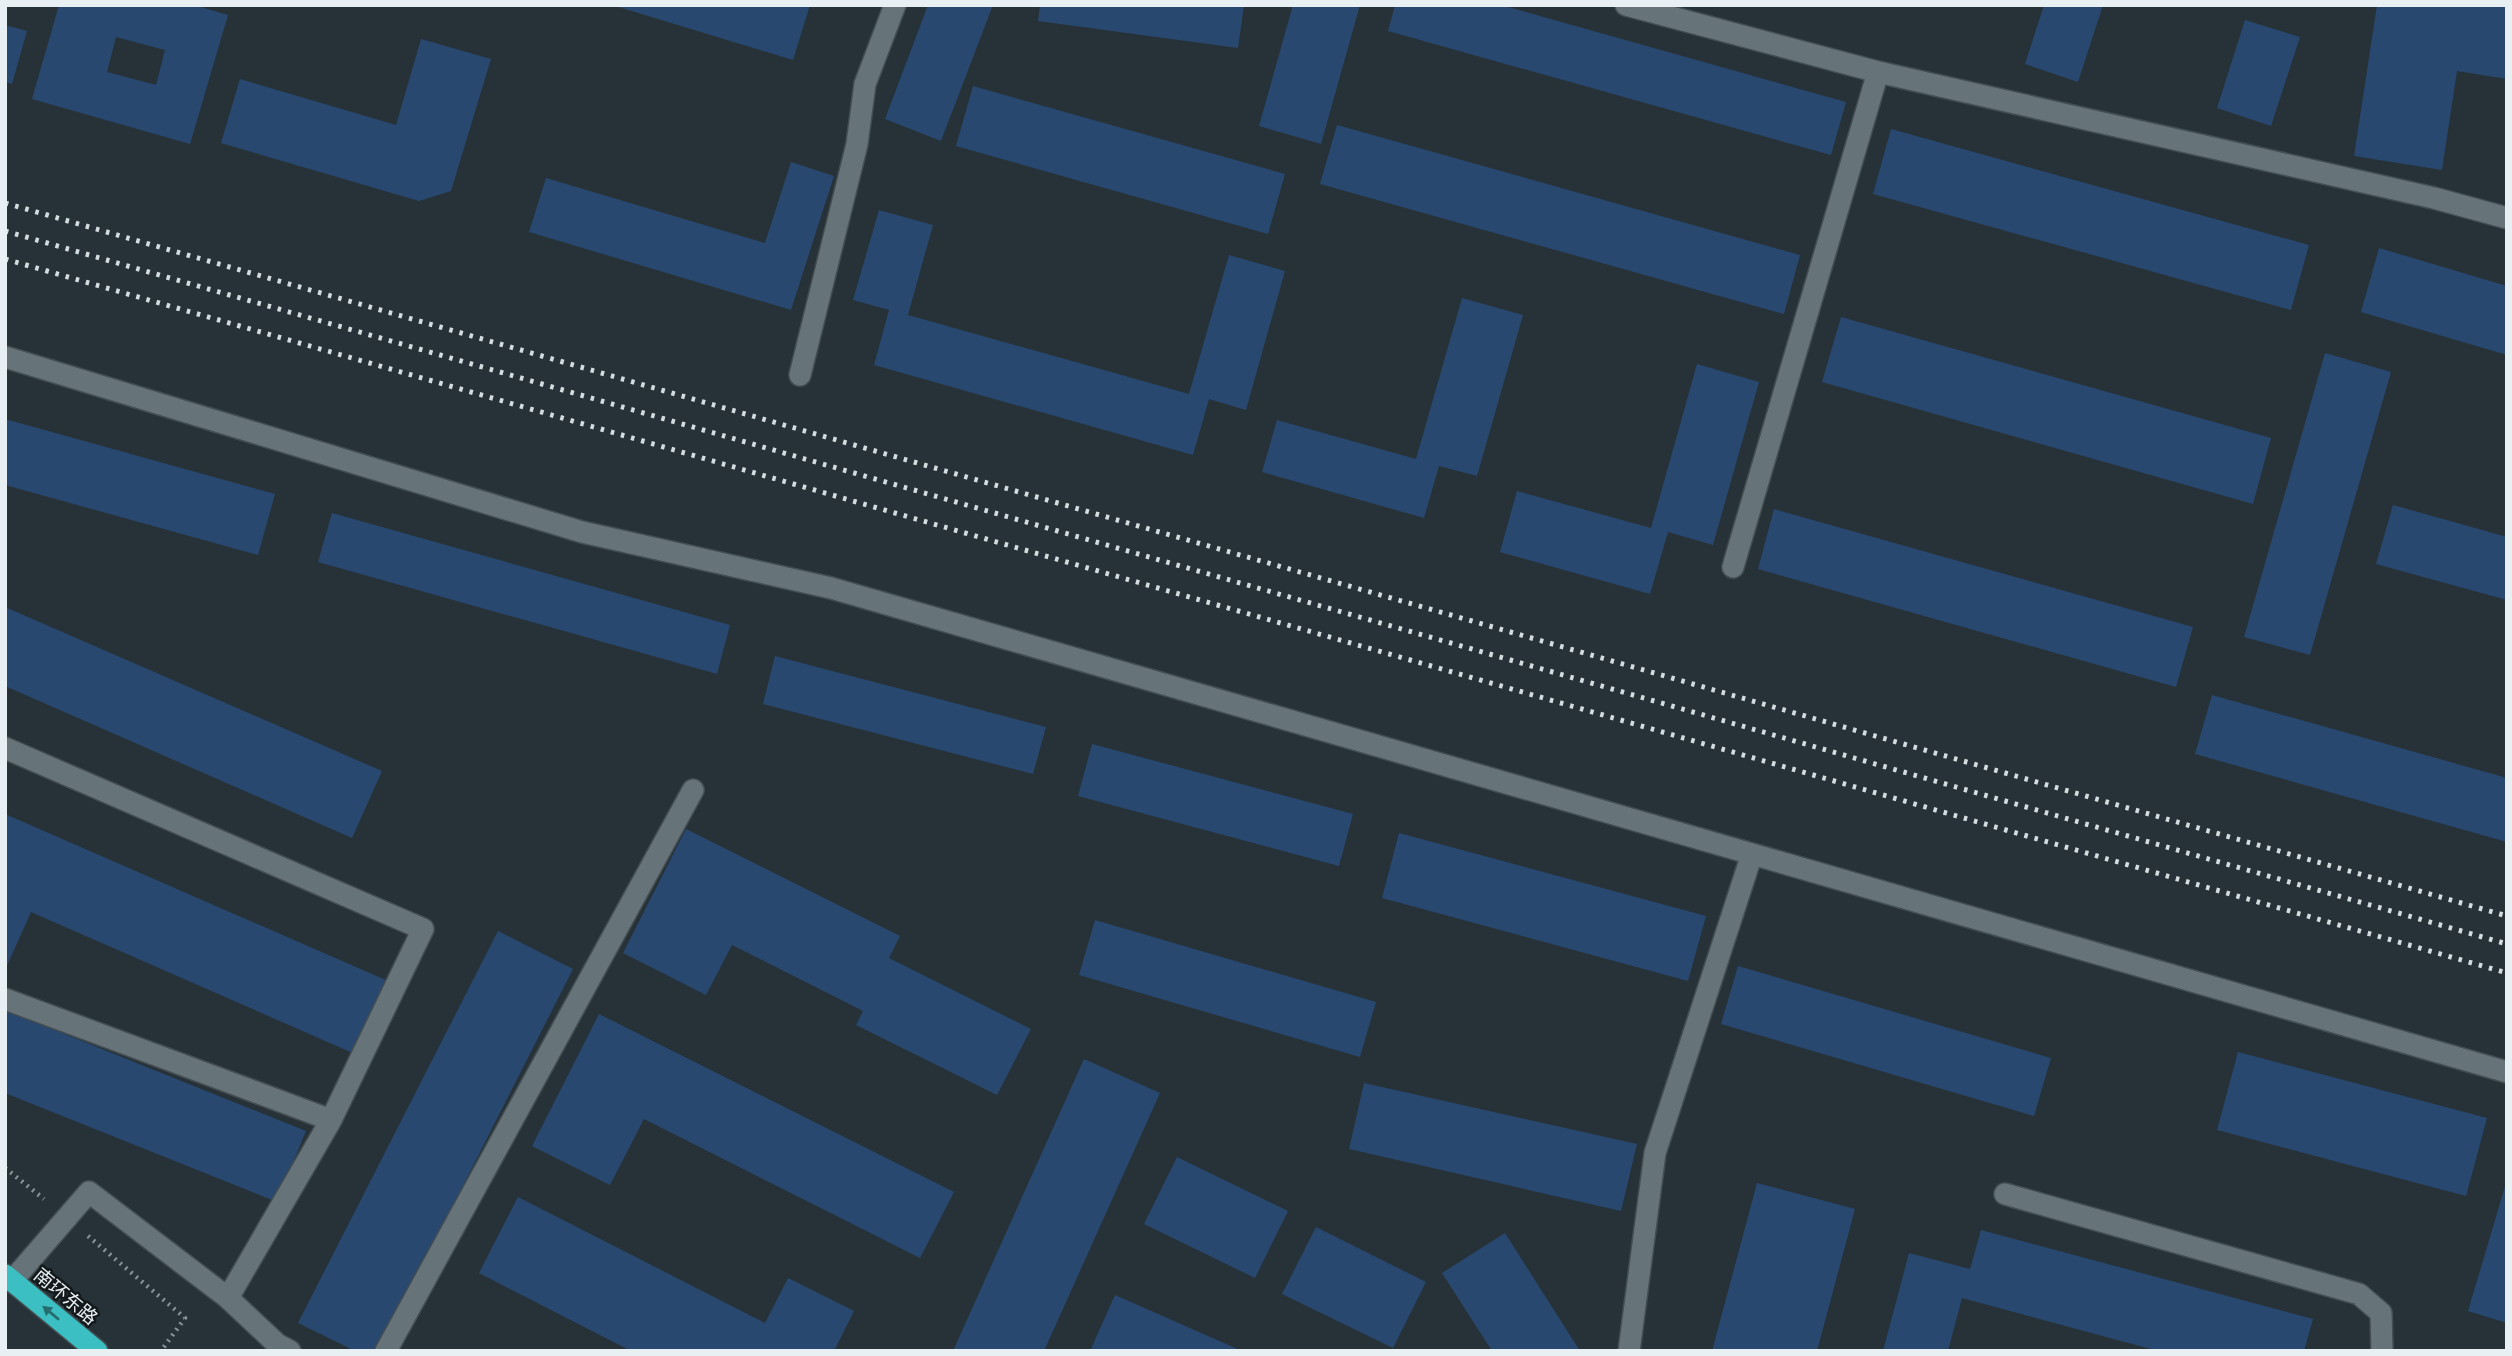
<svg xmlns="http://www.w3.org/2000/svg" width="2512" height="1356" font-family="Ubuntu,'Noto Sans SC',sans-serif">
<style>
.building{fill:#294870;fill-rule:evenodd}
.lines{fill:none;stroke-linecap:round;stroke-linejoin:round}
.minor-casing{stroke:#434d52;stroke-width:24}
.highway-casing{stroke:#434d52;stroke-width:24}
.path{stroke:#8a9398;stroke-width:4.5;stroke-dasharray:2 5;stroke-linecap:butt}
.minor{stroke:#66747a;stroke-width:21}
.highway{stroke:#3bbfc2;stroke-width:21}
.rail{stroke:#d4dce0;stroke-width:5;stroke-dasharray:3.5 7;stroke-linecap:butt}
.oneway{fill:#276c6e}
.labels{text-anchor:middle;stroke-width:5;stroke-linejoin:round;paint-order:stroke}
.street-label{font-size:19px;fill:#e9f0f4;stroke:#13191b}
</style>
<rect width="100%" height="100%" fill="#263237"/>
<path class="building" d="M59 5H194L228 15 190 144 32 99ZM116 37 165 50 156 85 107 72Z
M612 5H810L793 60Z
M928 5H993L941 141 885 119Z
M1040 5H1244L1238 48 1038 21Z
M1293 5H1360L1321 144 1259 126Z
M1395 5H1501L1846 102 1831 155 1388 31Z
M2044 5H2103L2078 82 2025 64Z
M2377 5H2507V79L2457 71 2442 170 2354 156Z
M2245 20 2300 37 2271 126 2217 108Z
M5 25 27 31 12 84 5 82Z
M421 39 491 59 451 191 419 201 221 143 240 79 396 125Z
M973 86 1285 174 1268 234 956 146Z
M1337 125 1800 255 1784 314 1320 184Z
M1891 129 2309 245 2291 310 1873 194Z
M791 162 834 176 791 310 529 232 546 178 765 243Z
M879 210 933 225 908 315 1189 394 1229 255 1285 271 1246 410 1209 399 1193 455 874 365 889 310 853 300Z
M2379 248 2507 286V355L2361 312Z
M1462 298 1523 315 1477 476 1439 466 1424 518 1262 472 1277 420 1416 459Z
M1841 317 2271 438 2253 504 1822 382Z
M2325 353 2391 372 2310 655 2244 637Z
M1697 364 1759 382 1713 545 1668 532 1650 594 1500 552 1517 491 1651 528Z
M5 419 275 494 258 555 5 485Z
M2393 505 2507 537V600L2376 564Z
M1774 509 2193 627 2176 687 1758 569Z
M332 513 730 625 717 674 318 562Z
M5 607 382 771 352 838 5 686Z
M775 656 1046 727 1033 774 763 704Z
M2212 695 2507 778V842L2195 754Z
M1092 744 1353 814 1339 866 1078 796Z
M5 814 388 981 355 1054 31 912 5 970Z
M686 829 900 936 889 958 1031 1029 997 1095 856 1025 863 1011 732 945 706 995 623 953Z
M1399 833 1706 916 1688 981 1382 898Z
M1095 920 1376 1002 1360 1057 1079 975Z
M498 931 573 969 379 1351H355L298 1323Z
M1738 966 2051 1058 2034 1116 1721 1024Z
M5 1010 306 1131 277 1202 5 1093Z
M599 1014 954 1192 920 1258 644 1119 610 1185 532 1146Z
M2238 1052 2487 1118 2466 1196 2217 1130Z
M1084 1059 1160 1093 1044 1351H953Z
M1364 1083 1637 1144 1621 1211 1349 1149Z
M1177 1157 1288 1211 1255 1278 1144 1224Z
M1757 1183 1855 1209 1817 1351H1712Z
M2506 1183H2507V1323L2468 1311Z
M518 1197 765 1323 788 1278 854 1311 834 1351H631L479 1273Z
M1316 1227 1426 1282 1393 1348 1282 1294Z
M1981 1230 2313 1319 2304 1351H2158L1962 1298 1948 1351H1883L1909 1253 1970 1269Z
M1505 1233 1580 1351H1492L1442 1273Z
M1115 1295 1242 1351H1090Z"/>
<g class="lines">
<g class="minor-casing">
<path id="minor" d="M1626 5 1878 72 2434 198 2507 218
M5 357 582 532 831 588 2507 1072
M800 375 857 144 865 84 895 5
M1733 567 1878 72
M5 748 423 929 331 1120 228 1298 277 1344 290 1351
M5 999 331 1120
M2005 1194 2359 1294 2381 1313 2382 1351
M12 1281 89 1192 228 1298
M386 1351 693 790
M1629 1351 1655 1153 1752 854"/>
</g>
<g class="highway-casing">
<path id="highway" d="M5 1275 97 1351"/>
</g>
<path class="path" d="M5 1168 44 1199
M88 1236 185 1318 161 1351"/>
<use href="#minor" class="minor"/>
<use href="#highway" class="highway"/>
<path class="rail" d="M5 203 2507 916
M5 231 2507 944
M5 259 2507 973"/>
</g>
<defs><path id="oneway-solid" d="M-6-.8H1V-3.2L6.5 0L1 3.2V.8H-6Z" transform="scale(1.75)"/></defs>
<use class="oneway" href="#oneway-solid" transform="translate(51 1313) rotate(-140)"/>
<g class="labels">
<g class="street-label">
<text transform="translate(66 1296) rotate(40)" y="7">南环东路</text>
</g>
</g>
<rect width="2512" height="1356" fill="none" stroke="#e9f0f4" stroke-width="14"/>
</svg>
